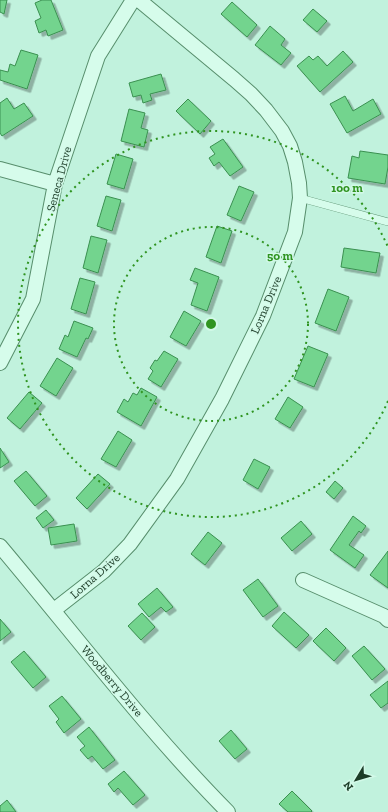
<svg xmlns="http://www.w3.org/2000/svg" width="388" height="812" font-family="'Zilla Slab',serif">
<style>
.building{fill:#73d48e;stroke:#3a9050;filter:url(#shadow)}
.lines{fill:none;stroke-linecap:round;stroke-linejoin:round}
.service-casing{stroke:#578e6c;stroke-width:8}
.minor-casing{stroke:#578e6c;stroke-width:16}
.service{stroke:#d6fceb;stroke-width:7}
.minor{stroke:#d6fceb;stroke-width:14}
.ring{fill:none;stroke:#309421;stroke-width:2;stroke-dasharray:2 4}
.labels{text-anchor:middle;stroke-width:3;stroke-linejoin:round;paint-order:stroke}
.street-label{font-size:12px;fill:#1c3c27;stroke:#d2f9e8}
.centre{fill:#309421;stroke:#d2f9e8;stroke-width:2}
.ring-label{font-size:12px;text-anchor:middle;font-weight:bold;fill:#309421;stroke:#d2f9e8;stroke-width:3;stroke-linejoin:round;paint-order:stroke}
</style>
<defs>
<filter id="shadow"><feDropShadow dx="3.5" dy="3.5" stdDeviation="0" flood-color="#0004"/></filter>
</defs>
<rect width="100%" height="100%" fill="#c1f2dd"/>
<path class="building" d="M0 0H7L4 14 0 12Z
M42 0H51L63 30 48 36 46 30 39 33 35 21 41 18 35 3Z
M232 2 257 25 247 37 221 14Z
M313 9 327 21 317 32 303 20Z
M270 26 285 39 281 45 291 53 281 65 255 45Z
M21 50 38 55 27 89 0 80V70L8 72 10 64 15 66Z
M343 51 353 62 320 92 297 66 309 56 313 60 318 56 327 66Z
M161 74 166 90 150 94 152 100 143 103 141 95 133 97 129 83Z
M345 96 353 111 373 99 381 114 347 133 330 104Z
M7 98 14 109 24 103 33 116 2 136 0 133V103Z
M188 99 211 121 200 134 176 111Z
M129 109 145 113 141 128 148 130 144 147 121 141Z
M223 139 243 167 230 176 219 162 214 166 209 158 215 154 210 147Z
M360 151 388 155V167L385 184 348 178 352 156 359 158Z
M116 154 133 159 124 189 107 184Z
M239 186 254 192 241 221 227 215Z
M106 196 121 200 112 231 97 226Z
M217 226 232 231 221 263 206 257Z
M91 236 107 240 98 273 83 268Z
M344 248 380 253 376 273 341 267Z
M195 268 219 277 207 311 191 305 198 283 190 280Z
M80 278 95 282 86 314 71 309Z
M328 289 349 297 336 331 315 323Z
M184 311 201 321 186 346 170 337Z
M74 321 93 328 88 339 86 338 77 357 59 349 65 335 68 337Z
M308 346 328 354 314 387 294 379Z
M164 351 178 359 161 387 148 379 153 371 150 368 155 360 157 361Z
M57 358 73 368 56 396 40 386Z
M141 388 157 397 141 426 117 412 124 399 128 402 133 393 137 395Z
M29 392 42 403 20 429 7 418Z
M288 397 303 407 290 428 275 419Z
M118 431 132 440 116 467 101 459Z
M0 448 9 462 0 468Z
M254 459 270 467 258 489 243 480Z
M26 471 47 496 35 506 14 481Z
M98 474 110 484 87 509 76 498Z
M335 481 343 488 334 499 326 492Z
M46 510 54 520 43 528 36 518Z
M353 516 366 526 361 533 359 531 349 545 364 555 355 568 330 550Z
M301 521 312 534 292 551 281 538Z
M74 524 77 541 51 545 48 528Z
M208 532 222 543 205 565 191 554Z
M388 551V588L370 575Z
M258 579 278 606 263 617 243 590Z
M157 588 173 607 166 612 161 607 149 617 138 604Z
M284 612 309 635 296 648 272 626Z
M142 613 155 627 141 640 128 626Z
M0 619 11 632 0 641Z
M326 628 346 648 334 661 313 641Z
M364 646 385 669 372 680 352 656Z
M24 651 46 677 33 688 11 662Z
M388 681V703L381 708 370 695Z
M62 696 81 719 64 733 56 722 59 719 49 706Z
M89 727 115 760 103 769 92 756 88 759 80 750 85 746 77 737Z
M231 730 247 749 235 759 219 741Z
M124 771 145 795 133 805 118 788 114 792 108 784Z
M292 791 312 811 311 812H288L279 804Z
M7 800 16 812H0V806Z"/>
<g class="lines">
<g class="service-casing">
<path id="service" d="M300 198 388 222"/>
</g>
<g class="minor-casing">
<path id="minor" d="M0 169 55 184
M0 363 33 299 55 184 98 56 133 0
M0 546C75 635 146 729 228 812
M303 580 384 616 388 620
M54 610 104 571 130 544 177 479 222 399 263 316 295 232 300 198 299 183 295 162 290 146 282 131 266 110 251 94 234 79 139 0"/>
</g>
<use href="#service" class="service"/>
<use href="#minor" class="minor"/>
</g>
<g class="ring">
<circle cx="211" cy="324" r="97"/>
<path d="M388 401A193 193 0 1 1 388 247"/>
</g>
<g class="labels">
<g class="street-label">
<text transform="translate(59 179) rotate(-75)" y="4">Seneca Drive</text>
<text transform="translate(266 305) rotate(-67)" y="4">Lorna Drive</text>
<text transform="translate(95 576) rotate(-41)" y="4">Lorna Drive</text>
<text transform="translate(112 681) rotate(50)" y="4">Woodberry Drive</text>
</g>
</g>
<circle cx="211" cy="324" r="6" class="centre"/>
<g class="ring-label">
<text x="347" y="192">100 m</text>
<text x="280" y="260">50 m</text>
</g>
<g transform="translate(356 780) rotate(232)" stroke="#d2f9e8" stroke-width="3" paint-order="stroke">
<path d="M0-3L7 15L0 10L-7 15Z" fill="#1c3c27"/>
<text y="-6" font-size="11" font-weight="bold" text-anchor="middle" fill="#1c3c27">N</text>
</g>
</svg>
